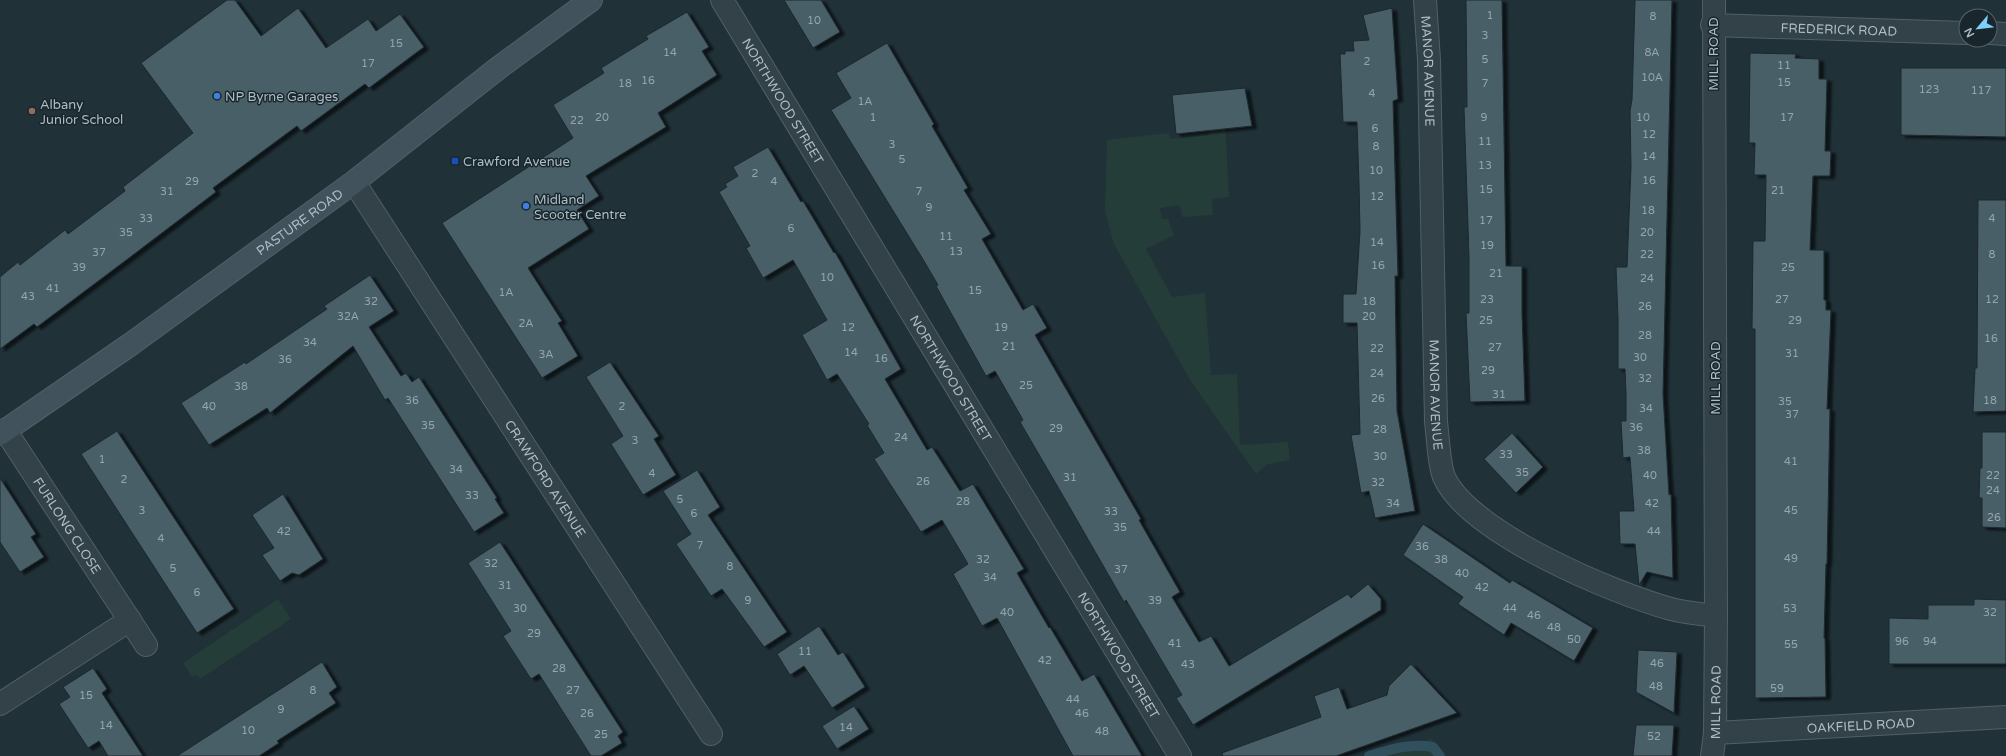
<svg xmlns="http://www.w3.org/2000/svg" width="2006" height="756" font-family="'Varela Round',sans-serif">
<style>
.green{fill:#253d38}
.lines{fill:none;stroke-linecap:round;stroke-linejoin:round}
.stream{stroke:#31505e;stroke-width:10}
.building{fill:#4a5e68;stroke:#1b292f;filter:url(#shadow)}
.street-casing{stroke:#516067;stroke-width:24}
.secondary-casing{stroke:#516067;stroke-width:24}
.street{stroke:#334249;stroke-width:22}
.secondary{stroke:#41525c;stroke-width:22}
.shop-dot{fill:#3f7fe0;stroke:#19272d;stroke-width:1.5}
.education-dot{fill:#8d6e63;stroke:#19272d;stroke-width:1.5}
.transit-dot{fill:#1a4fb4;stroke:#19272d;stroke-width:1.5}
.labels{text-anchor:middle;stroke-width:3;stroke-linejoin:round;paint-order:stroke}
.number-label{font-size:11px;fill:#94a5ae}
.street-label{font-size:13px;fill:#adbdc6;stroke:#19272d}
.poi-label{font-size:13px;fill:#adbdc6;stroke:#19272d;text-anchor:start}
</style>
<defs>
<filter id="shadow"><feDropShadow dx="4.5" dy="2.5" stdDeviation="1" flood-color="#0009"/></filter>
</defs>
<rect width="100%" height="100%" fill="#203138"/>
<path class="green" d="M1225 118 1229 197 1212 199 1213 215 1182 217 1180 205 1160 208 1162 219H1168L1174 235 1146 249 1172 297 1205 293 1211 375 1237 374 1240 445 1288 442 1290 460 1268 464 1256 474 1190 380 1114 244 1105 212 1107 140 1169 133 1170 139 1209 135 1208 122Z
M278 599 291 619 200 679 197 675 192 677 183 663Z
M1431 739 1442 756H1383Z"/>
<g class="lines">
<path class="stream" d="M1369 756C1391 749 1410 743 1433 747L1440 756"/>
</g>
<path class="building" d="M227 0H235L261 36 298 8 326 48 368 19 376 31 400 14 424 47 369 88 365 84 301 131 297 126 213 188 216 192 129 258 37 327 34 324 0 349V277L18 262 20 265 65 230 68 234 125 191 123 187 193 133 141 63Z
M784 0H821L840 32 813 48Z
M1466 0H1502L1506 266H1522V314L1525 401 1470 402 1466 313H1469V257L1464 107H1467Z
M1635 0H1672L1663 394 1669 495 1671 494 1673 578 1647 572 1639 585 1635 544H1620L1619 511H1634L1630 457 1623 458 1621 421H1626V393L1625 369H1618V319L1616 267H1627L1631 167 1630 111 1632 100Z
M1392 8 1398 99 1393 101 1398 276H1395L1397 411 1415 511 1375 518 1369 491 1361 493 1351 435 1360 434 1357 323H1343V294H1356L1360 231 1359 184 1357 122H1343L1340 54H1345V51H1354L1353 41 1369 40 1363 15Z
M687 12 709 47 702 51 717 75 658 113 666 127 586 176 599 196 577 210 589 229 528 268 562 321 558 323 578 356 542 378 442 223 573 138 553 105 604 73 601 68 648 39 646 36Z
M887 43 934 124 932 126 968 188 964 190 991 234 982 239 1023 310 1033 304 1047 328 1035 335 1141 519 1139 520 1180 592 1172 597 1199 642 1211 636 1229 666 1348 594 1351 598 1368 584 1381 599V610L1193 725 1176 698 1182 695 1126 600 1124 602 1066 501 1020 422 1023 420 995 371 986 376 936 286 938 285 924 261 831 110 851 98 836 73Z
M1750 53 1796 54 1795 58 1819 59V79H1827L1825 151H1831L1830 176H1813L1810 250H1824V300H1826V310H1831L1827 409H1830L1827 564H1826L1824 638H1825L1826 697 1755 698V329H1752L1753 241H1765L1766 175H1754L1755 143H1749Z
M1901 68H2006V137L1901 135Z
M1245 88 1252 126 1176 134 1172 95Z
M768 147 801 202 803 201 834 253 835 252 901 369 885 379 927 450 932 447 960 491 973 484 1024 569 1017 573 1049 628 1050 627 1082 681 1094 674 1142 756H1073L997 618 982 626 953 574 968 564 942 520 921 532 874 459 884 453 867 425 869 424 837 374 827 380 802 335 827 320 793 260 763 278 746 248 750 246 719 192 727 187 725 184 738 176 733 167Z
M1978 200H2006V411L1973 412 1975 368H1977Z
M370 275 394 311 369 327 401 376 406 373 412 382 419 377 497 498 495 499 504 513 474 532 388 398 385 400 353 346 270 413 267 408 209 445 181 403 245 362 246 364 327 309 324 306Z
M610 362 659 436 654 439 676 475 643 495 611 444 623 436 586 377Z
M117 431 234 609 197 633 81 454Z
M1982 432H2006V528L1982 527V498H1979L1980 468H1982Z
M1512 433 1543 467 1516 493 1484 459Z
M697 470 720 507 708 515 787 632 764 647 722 589 711 596 676 544 691 534 663 491Z
M0 478 36 534 31 537 44 557 20 572 0 542Z
M283 494 323 559 299 575 292 573 280 581 262 555 274 548 252 515Z
M1423 524 1510 583 1512 580 1593 628 1574 661 1511 623 1504 635 1458 604 1463 597 1403 555Z
M500 542 623 732 618 736 622 743 601 756H591L539 674 531 679 503 636 511 631 468 563Z
M1974 599 2006 600V664H1889V618L1928 619V605H1974Z
M819 626 838 655 843 652 865 687 832 708 804 666 790 675 777 654Z
M1638 650 1677 652 1674 713 1636 692Z
M322 662 337 687 329 693 336 703 277 741 279 743 259 756H177Z
M1411 664 1457 713 1336 756H1223L1222 753 1321 717 1314 696 1339 687 1347 709 1387 695 1389 686Z
M93 668 107 689 102 693 143 756H108L99 741 88 748 59 704 70 697 63 687Z
M854 706 869 729 837 749 822 726Z
M1636 725H1674L1672 756H1633Z"/>
<g class="lines">
<g class="street-casing">
<g id="street">
<path id="s1" d="M722 0 1180 756"/>
<path id="s2" d="M1425 0 1429 60 1436 422C1438 436 1439 468 1445 479 1472 534 1613 593 1671 609 1686 613 1702 614 1716 616"/>
<path id="s3" d="M1712 25 1966 33"/>
<path d="M1990 33 2006 34"/>
<path id="s4" d="M354 182 711 734"/>
<path id="s5" d="M5 430 146 645"/>
<path d="M0 704 130 620"/>
<path id="s6" d="M1715 733 2006 717"/>
<path id="s7" d="M1712 756 1715 733 1716 616 1714 0"/>
</g>
</g>
<g class="secondary-casing">
<g id="secondary">
<path id="s8" d="M0 434 131 344 354 182 497 69 591 0"/>
</g>
</g>
<use href="#street" class="street"/>
<use href="#secondary" class="secondary"/>
</g>
<g class="shop-dot">
<circle cx="217" cy="96" r="4"/>
<circle cx="526" cy="206" r="4"/>
</g>
<circle class="education-dot" cx="32" cy="111" r="4"/>
<rect class="transit-dot" x="451" y="157" width="8" height="8" rx="2"/>
<g class="labels">
<g class="number-label">
<text x="1490" y="19">1</text>
<text x="1653" y="20">8</text>
<text x="814" y="24">10</text>
<text x="1485" y="39">3</text>
<text x="396" y="47">15</text>
<text x="670" y="56">14</text>
<text x="1652" y="56">8A</text>
<text x="1485" y="63">5</text>
<text x="1367" y="65">2</text>
<text x="368" y="67">17</text>
<text x="1784" y="69">11</text>
<text x="1652" y="81">10A</text>
<text x="648" y="84">16</text>
<text x="1784" y="86">15</text>
<text x="625" y="87">18</text>
<text x="1485" y="87">7</text>
<text x="1929" y="93">123</text>
<text x="1981" y="94">117</text>
<text x="1372" y="97">4</text>
<text x="865" y="105">1A</text>
<text x="602" y="121">20</text>
<text x="873" y="121">1</text>
<text x="1484" y="121">9</text>
<text x="1643" y="121">10</text>
<text x="1787" y="121">17</text>
<text x="577" y="124">22</text>
<text x="1375" y="132">6</text>
<text x="1649" y="138">12</text>
<text x="1485" y="145">11</text>
<text x="892" y="148">3</text>
<text x="1376" y="150">8</text>
<text x="1649" y="160">14</text>
<text x="902" y="163">5</text>
<text x="1485" y="169">13</text>
<text x="1376" y="174">10</text>
<text x="755" y="177">2</text>
<text x="1649" y="184">16</text>
<text x="192" y="185">29</text>
<text x="774" y="185">4</text>
<text x="1486" y="193">15</text>
<text x="1778" y="194">21</text>
<text x="167" y="195">31</text>
<text x="919" y="195">7</text>
<text x="1377" y="200">12</text>
<text x="929" y="211">9</text>
<text x="1648" y="214">18</text>
<text x="146" y="222">33</text>
<text x="1992" y="222">4</text>
<text x="1486" y="224">17</text>
<text x="791" y="232">6</text>
<text x="126" y="236">35</text>
<text x="1647" y="236">20</text>
<text x="946" y="240">11</text>
<text x="1377" y="246">14</text>
<text x="1487" y="249">19</text>
<text x="956" y="255">13</text>
<text x="99" y="256">37</text>
<text x="1647" y="258">22</text>
<text x="1992" y="258">8</text>
<text x="1378" y="269">16</text>
<text x="79" y="271">39</text>
<text x="1788" y="271">25</text>
<text x="1496" y="277">21</text>
<text x="827" y="281">10</text>
<text x="1647" y="282">24</text>
<text x="53" y="292">41</text>
<text x="975" y="294">15</text>
<text x="506" y="296">1A</text>
<text x="28" y="300">43</text>
<text x="1487" y="303">23</text>
<text x="1782" y="303">27</text>
<text x="1992" y="303">12</text>
<text x="371" y="305">32</text>
<text x="1369" y="305">18</text>
<text x="1645" y="310">26</text>
<text x="348" y="320">32A</text>
<text x="1369" y="320">20</text>
<text x="1486" y="324">25</text>
<text x="1795" y="324">29</text>
<text x="526" y="327">2A</text>
<text x="848" y="331">12</text>
<text x="1001" y="331">19</text>
<text x="1645" y="339">28</text>
<text x="1991" y="342">16</text>
<text x="310" y="346">34</text>
<text x="1009" y="350">21</text>
<text x="1495" y="351">27</text>
<text x="1377" y="352">22</text>
<text x="851" y="356">14</text>
<text x="1792" y="357">31</text>
<text x="546" y="358">3A</text>
<text x="1640" y="361">30</text>
<text x="881" y="362">16</text>
<text x="285" y="363">36</text>
<text x="1488" y="374">29</text>
<text x="1377" y="377">24</text>
<text x="1645" y="382">32</text>
<text x="1026" y="389">25</text>
<text x="241" y="390">38</text>
<text x="1499" y="398">31</text>
<text x="1378" y="402">26</text>
<text x="412" y="404">36</text>
<text x="1990" y="404">18</text>
<text x="1785" y="405">35</text>
<text x="209" y="410">40</text>
<text x="622" y="410">2</text>
<text x="1646" y="412">34</text>
<text x="1792" y="418">37</text>
<text x="428" y="429">35</text>
<text x="1636" y="431">36</text>
<text x="1056" y="432">29</text>
<text x="1380" y="433">28</text>
<text x="901" y="441">24</text>
<text x="635" y="444">3</text>
<text x="1644" y="454">38</text>
<text x="1506" y="458">33</text>
<text x="1380" y="460">30</text>
<text x="102" y="463">1</text>
<text x="1791" y="465">41</text>
<text x="456" y="473">34</text>
<text x="1522" y="476">35</text>
<text x="652" y="477">4</text>
<text x="1650" y="479">40</text>
<text x="1993" y="479">22</text>
<text x="1070" y="481">31</text>
<text x="124" y="483">2</text>
<text x="923" y="485">26</text>
<text x="1378" y="486">32</text>
<text x="1993" y="494">24</text>
<text x="472" y="499">33</text>
<text x="680" y="503">5</text>
<text x="963" y="505">28</text>
<text x="1393" y="507">34</text>
<text x="1652" y="507">42</text>
<text x="142" y="514">3</text>
<text x="1791" y="514">45</text>
<text x="1111" y="515">33</text>
<text x="694" y="517">6</text>
<text x="1994" y="521">26</text>
<text x="1120" y="531">35</text>
<text x="284" y="535">42</text>
<text x="1654" y="535">44</text>
<text x="161" y="542">4</text>
<text x="700" y="549">7</text>
<text x="1422" y="550">36</text>
<text x="1791" y="562">49</text>
<text x="983" y="563">32</text>
<text x="1441" y="563">38</text>
<text x="491" y="567">32</text>
<text x="730" y="570">8</text>
<text x="173" y="572">5</text>
<text x="1121" y="573">37</text>
<text x="1462" y="577">40</text>
<text x="990" y="581">34</text>
<text x="505" y="589">31</text>
<text x="1482" y="591">42</text>
<text x="197" y="596">6</text>
<text x="748" y="604">9</text>
<text x="1155" y="604">39</text>
<text x="520" y="612">30</text>
<text x="1510" y="612">44</text>
<text x="1790" y="612">53</text>
<text x="1007" y="616">40</text>
<text x="1990" y="616">32</text>
<text x="1534" y="619">46</text>
<text x="1554" y="631">48</text>
<text x="534" y="637">29</text>
<text x="1574" y="643">50</text>
<text x="1902" y="645">96</text>
<text x="1930" y="645">94</text>
<text x="1175" y="647">41</text>
<text x="1791" y="648">55</text>
<text x="805" y="655">11</text>
<text x="1045" y="664">42</text>
<text x="1657" y="667">46</text>
<text x="1188" y="668">43</text>
<text x="559" y="672">28</text>
<text x="1656" y="690">48</text>
<text x="1777" y="692">59</text>
<text x="313" y="694">8</text>
<text x="573" y="694">27</text>
<text x="86" y="699">15</text>
<text x="1073" y="703">44</text>
<text x="281" y="713">9</text>
<text x="587" y="717">26</text>
<text x="1082" y="717">46</text>
<text x="106" y="729">14</text>
<text x="846" y="731">14</text>
<text x="248" y="734">10</text>
<text x="1102" y="735">48</text>
<text x="601" y="738">25</text>
<text x="1654" y="740">52</text>
</g>
<g class="street-label">
<text dy="5" stroke="none"><textPath href="#s3" startOffset="127">FREDERICK ROAD</textPath></text>
<text transform="translate(1713 54) rotate(-90)" y="5">MILL ROAD</text>
<text dy="5" stroke="none"><textPath href="#s2" startOffset="71">MANOR AVENUE</textPath></text>
<text dy="5" stroke="none"><textPath href="#s1" startOffset="118">NORTHWOOD STREET</textPath></text>
<text dy="5" stroke="none"><textPath href="#s8" startOffset="367">PASTURE ROAD</textPath></text>
<text dy="5" stroke="none"><textPath href="#s1" startOffset="442">NORTHWOOD STREET</textPath></text>
<text transform="translate(1715 378) rotate(-90)" y="5">MILL ROAD</text>
<text dy="5" stroke="none"><textPath href="#s2" startOffset="395">MANOR AVENUE</textPath></text>
<text dy="5" stroke="none"><textPath href="#s4" startOffset="353">CRAWFORD AVENUE</textPath></text>
<text dy="5" stroke="none"><textPath href="#s5" startOffset="114">FURLONG CLOSE</textPath></text>
<text dy="5" stroke="none"><textPath href="#s1" startOffset="766">NORTHWOOD STREET</textPath></text>
<text dy="5" stroke="none"><textPath href="#s7" startOffset="54">MILL ROAD</textPath></text>
<text dy="5" stroke="none"><textPath href="#s6" startOffset="146">OAKFIELD ROAD</textPath></text>
</g>
<g class="poi-label">
<text x="225" y="101">NP Byrne Garages</text>
<text x="40" y="109">Albany<tspan x="40" dy="15">Junior School</tspan></text>
<text x="463" y="166">Crawford Avenue</text>
<text x="534" y="204">Midland<tspan x="534" dy="15">Scooter Centre</tspan></text>
</g>
</g>
<g transform="translate(1978 28) rotate(242)"><circle r="19" fill="#19272d" stroke="#54636a"/>
<path d="M0-3L7 15L0 10L-7 15Z" fill="#7dd0fb"/>
<text y="-6" font-size="11" font-weight="bold" text-anchor="middle" fill="#adbdc6">N</text>
</g>
</svg>
